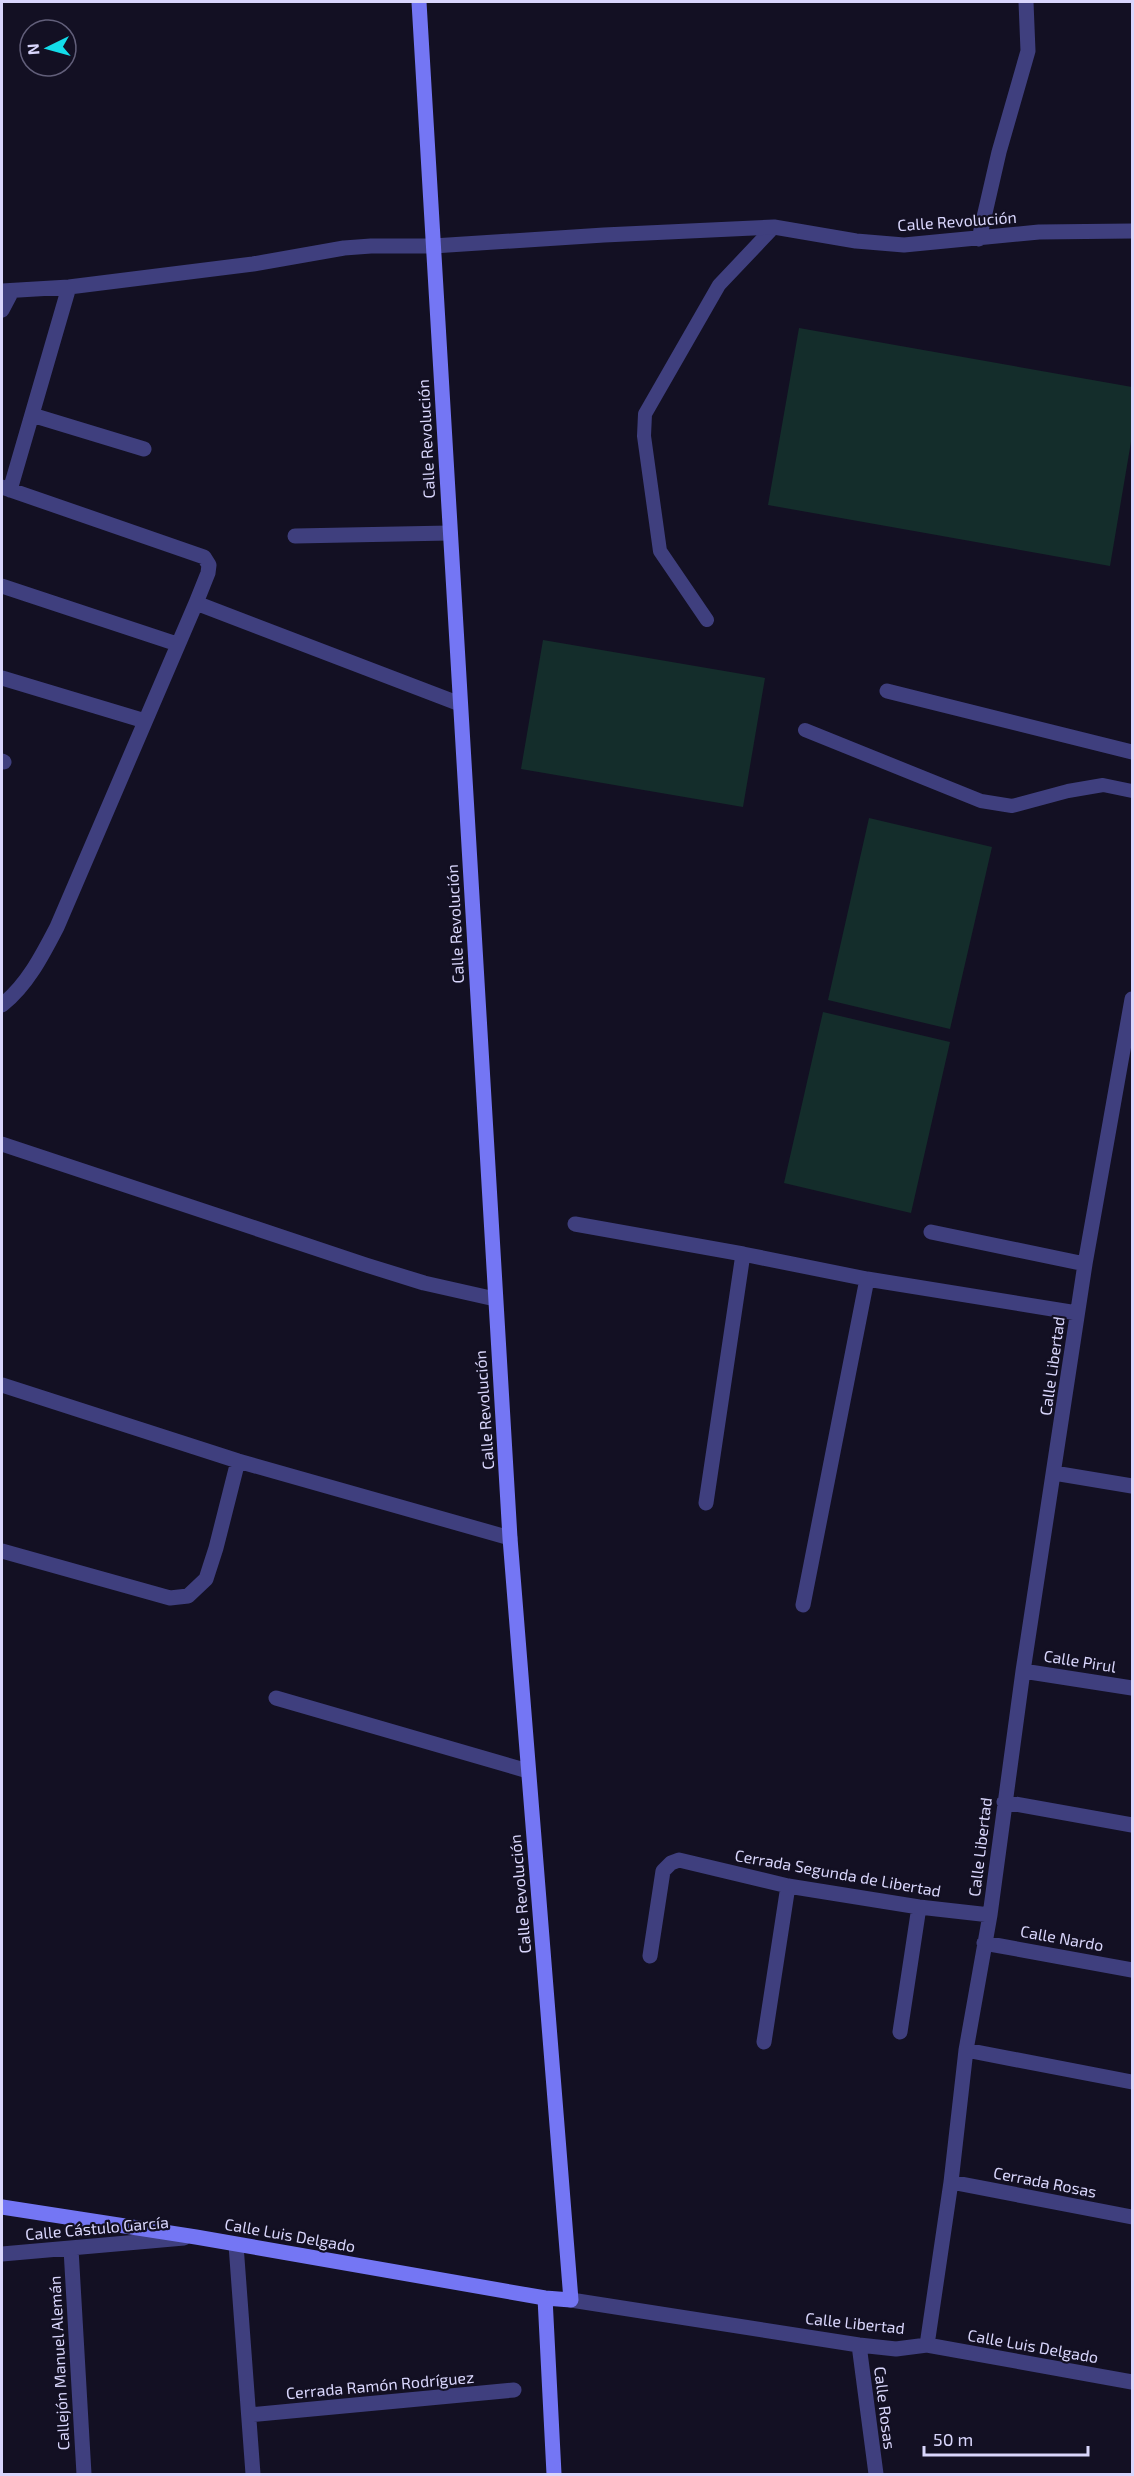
<svg xmlns="http://www.w3.org/2000/svg" width="1134" height="2476" font-family="'Exo 2',sans-serif">
<style>
.green{fill:#142d2b}
.lines{fill:none;stroke-linecap:round;stroke-linejoin:round}
.lane{stroke:#3f3f7e;stroke-width:14}
.street{stroke:#3f3f7e;stroke-width:15}
.secondary{stroke:#7476f4;stroke-width:15}
.labels{text-anchor:middle;stroke-width:4.5;stroke-linejoin:round;paint-order:stroke}
.street-label{font-size:16px;fill:#d9d6fc;stroke:#131023}
</style>
<rect width="100%" height="100%" fill="#131023"/>
<path class="green" d="M799 328 1132 387V436L1110 566 768 505Z
M543 640 765 678 743 807 521 769Z
M869 818 992 847 950 1029 828 1000Z
M823 1012 950 1042 911 1213 784 1183Z"/>
<g class="lines">
<path class="lane" d="M707 620 660 551 644 436 645 414 719 285 774 227
M805 730 981 801 1012 806 1068 791 1103 785 1132 791"/>
<path class="street" d="M979 239 999 152 1028 51 1026 2
M2 291 69 287 253 264 344 248 371 246H433L604 235 774 227 856 241 904 245 1039 232 1132 231
M2 310 12 291
M32 415 144 449
M2 487 204 557 209 565 208 573 196 603 57 927C42 956 27 985 2 1005
M10 490 69 287
M295 536 450 533
M2 586 177 644
M196 603 460 704
M2 678 145 721
M887 691 1132 752
M2 761 4 762
M2 1144 366 1265 424 1283 495 1299
M575 1224 743 1254
M931 1232 1085 1264
M2 1385 238 1461 510 1538
M1054 1473 1132 1486
M706 1503 743 1254 867 1279 1077 1313
M2 1551 170 1598 188 1596 206 1579 216 1548 238 1461
M803 1605 867 1279
M1023 1671 1132 1688
M276 1698 528 1771
M1004 1802 1132 1825
M984 1943 1132 1970
M650 1956 663 1871 671 1863 679 1860 788 1886 919 1907 990 1915
M900 2032 919 1907
M764 2042 788 1886
M966 2050 1132 2082
M951 2182 1132 2217
M236 2245 253 2474
M71 2249 84 2474
M2 2254 184 2238
M571 2300 859 2345 896 2349 927 2345 951 2182 966 2050 990 1915 1023 1671 1085 1264 1132 999
M859 2345 876 2474
M927 2345 1132 2382
M249 2415 514 2390"/>
<path class="secondary" d="M2 2207 196 2237 545 2298 571 2300 510 1538 419 2
M545 2298 554 2474"/>
</g>
<g class="labels">
<g class="street-label">
<text transform="translate(957 221) rotate(-4)" y="6">Calle Revolución</text>
<text transform="translate(426 439) rotate(-93)" y="6">Calle Revolución</text>
<text transform="translate(455 924) rotate(-93)" y="6">Calle Revolución</text>
<text transform="translate(1052 1366) rotate(-82)" y="6">Calle Libertad</text>
<text transform="translate(484 1410) rotate(-94)" y="6">Calle Revolución</text>
<text transform="translate(1080 1661) rotate(9)" y="6">Calle Pirul</text>
<text transform="translate(980 1847) rotate(-83)" y="6">Calle Libertad</text>
<text transform="translate(838 1873) rotate(10)" y="6">Cerrada Segunda de Libertad</text>
<text transform="translate(520 1894) rotate(-95)" y="6">Calle Revolución</text>
<text transform="translate(1062 1938) rotate(10)" y="6">Calle Nardo</text>
<text transform="translate(1045 2182) rotate(11)" y="6">Cerrada Rosas</text>
<text transform="translate(97 2228) rotate(-5)" y="6">Calle Cástulo García</text>
<text transform="translate(290 2235) rotate(10)" y="6">Calle Luis Delgado</text>
<text transform="translate(855 2323) rotate(6)" y="6">Calle Libertad</text>
<text transform="translate(1033 2346) rotate(10)" y="6">Calle Luis Delgado</text>
<text transform="translate(59 2363) rotate(-93)" y="6">Callejón Manuel Alemán</text>
<text transform="translate(380 2385) rotate(-5)" y="6">Cerrada Ramón Rodríguez</text>
<text transform="translate(885 2408) rotate(83)" y="6">Calle Rosas</text>
</g>
</g>
<rect width="1134" height="2476" fill="none" stroke="#d9d6fc" stroke-width="6"/>
<g transform="translate(48 48) rotate(265)"><circle r="28" fill="#131023" stroke="#625f7a" stroke-width="1.5"/>
<path d="M0-4.5L10 22L0 15L-10 22Z" fill="#13ddea"/>
<text y="-9" font-size="16" font-weight="bold" text-anchor="middle" fill="#d9d6fc">N</text>
</g>
<path d="M924 2446v9h164v-9" fill="none" stroke="#d9d6fc" stroke-width="3"/>
<text x="933" y="2446" font-size="18" fill="#d9d6fc" stroke="#131023" stroke-width="4.5" paint-order="stroke">50 m</text>
</svg>
